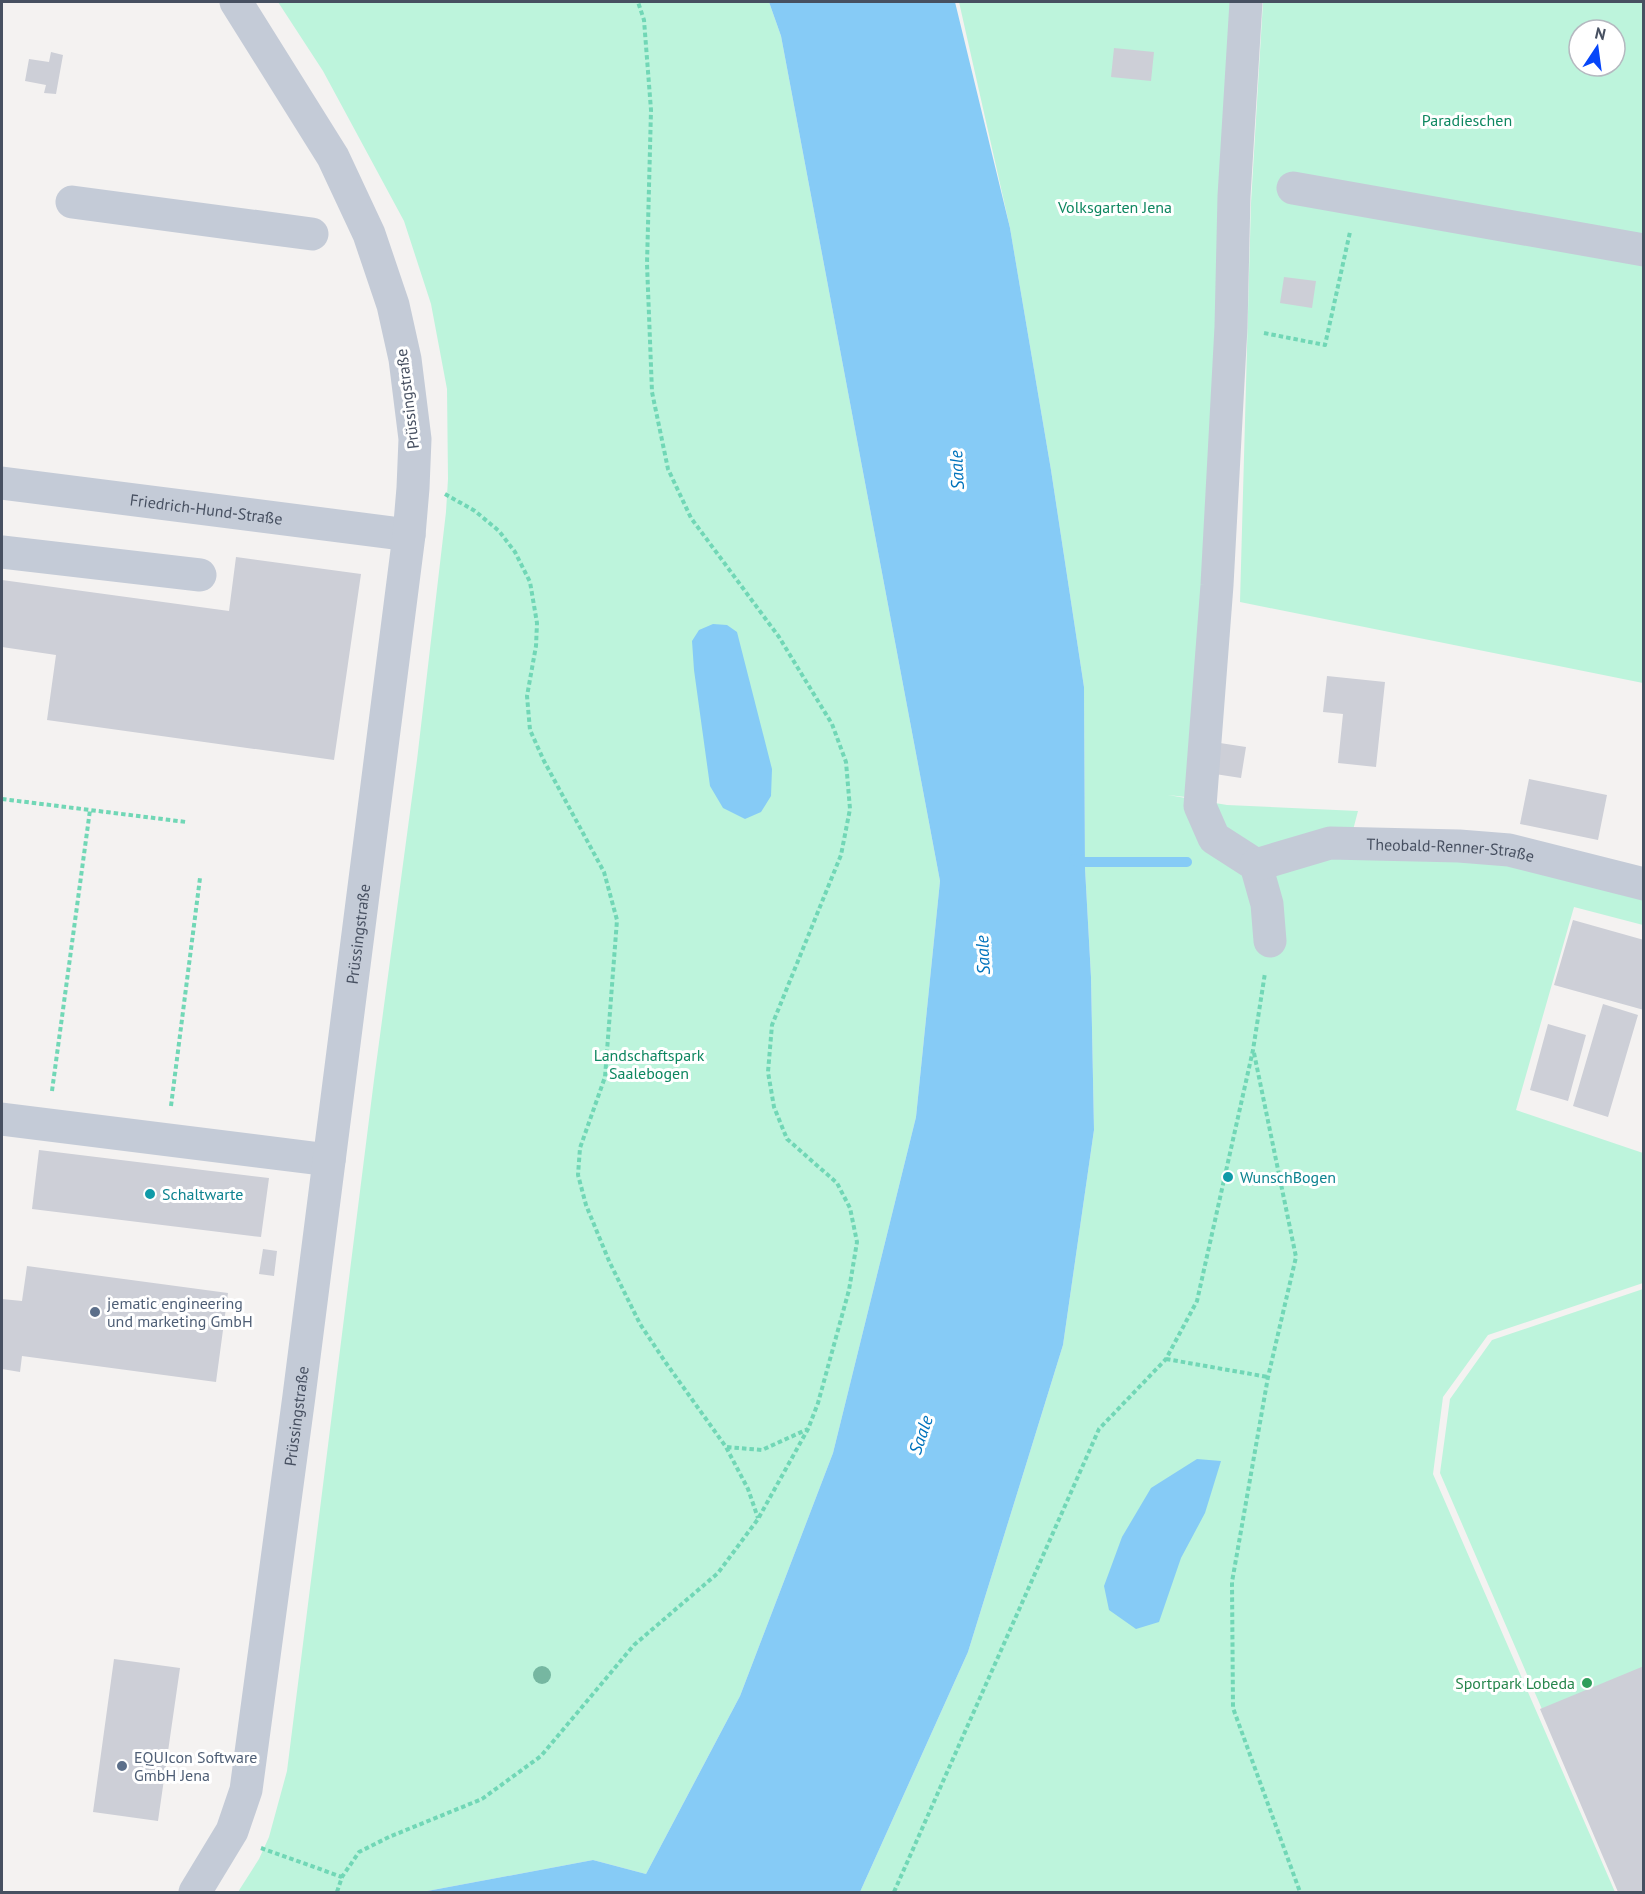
<svg xmlns="http://www.w3.org/2000/svg" width="1645" height="1894" font-family="'PT Sans',sans-serif">
<style>
.green{fill:#bdf4dc;fill-rule:evenodd}
.water{fill:#86cbf6}
.lines{fill:none;stroke-linecap:round;stroke-linejoin:round}
.stream{stroke:#86cbf6;stroke-width:10}
.building{fill:#cdcfd7}
.path{stroke:#71d7b6;stroke-width:4;stroke-dasharray:4.5 3;stroke-linecap:butt}
.minor{stroke:#c4cbd7;stroke-width:33}
.tree{fill:#76b7a1}
.culture-dot{fill:#0f9aa8;stroke:#fff;stroke-width:2}
.service-dot{fill:#5c6f8a;stroke:#fff;stroke-width:2}
.leisure-dot{fill:#2e9e5b;stroke:#fff;stroke-width:2}
.labels{text-anchor:middle;stroke-width:6;stroke-linejoin:round;paint-order:stroke}
.park-label{font-size:16px;fill:#0e8760;stroke:#fff}
.street-label{font-size:16px;fill:#475061;stroke:#fff}
.culture-label{font-size:16px;fill:#0d838f;stroke:#fff;text-anchor:start}
.service-label{font-size:16px;fill:#4e5e75;stroke:#fff;text-anchor:start}
.leisure-label{font-size:16px;fill:#27864d;stroke:#fff;text-anchor:end}
.water-label{font-size:18px;font-style:italic;fill:#0073bc;stroke:#fff}
</style>
<rect width="100%" height="100%" fill="#f4f2f1"/>
<path class="green" d="M278 2H769L781 36 940 881 916 1117 833 1453 740 1696 646 1874 593 1860 422 1892H238L259 1859 269 1837 287 1771 374 1080 417 760 446 512 448 479 447 389 431 304 404 221 323 71Z
M959 2H1235L1205 594 1186 797 1168 795 1227 805 1358 811 1347 853 1459 855 1643 894V925L1574 907 1516 1110 1643 1153V1283L1488 1335 1443 1397 1433 1474 1615 1892H860L968 1652 1063 1345 1094 1130 1091 977 1085 868 1084 687 1051 470 1010 228Z
M1263 2H1643V683L1240 602 1251 203ZM1579 30H1615V66H1579Z
M1643 1289V1892H1621L1440 1473 1450 1399 1492 1340Z"/>
<path class="water" d="M769 2H955L1010 228 1051 470 1084 687 1085 868 1091 977 1094 1130 1063 1345 968 1652 860 1892H422L593 1860 646 1874 740 1696 833 1453 916 1117 940 881 781 36Z
M713 624 727 625 737 632 772 769 771 796 761 812 745 819 723 808 710 786 694 670 692 641 699 630Z
M1197 1459 1221 1461 1205 1513 1181 1558 1159 1622 1136 1629 1109 1610 1104 1586 1122 1537 1151 1488Z"/>
<g class="lines">
<path class="stream" d="M1074 859 1078 862H1187"/>
</g>
<path class="building" d="M1114 48 1154 52 1151 81 1111 77Z
M51 52 63 55 56 94 44 93 46 85 25 81 29 59 49 62Z
M1284 277 1316 281 1312 308 1280 303Z
M236 557 361 574 334 760 47 720 56 655 2 647V580L229 611Z
M1327 676 1385 682 1376 767 1338 763 1343 714 1323 712Z
M1220 743 1246 747 1241 778 1215 774Z
M1529 779 1607 795 1598 840 1520 824Z
M1573 920 1644 940V1010L1554 985Z
M1603 1004 1638 1015 1608 1117 1573 1106Z
M1548 1024 1586 1035 1568 1101 1530 1090Z
M39 1150 269 1178 261 1237 32 1209Z
M263 1249 277 1251 274 1276 259 1274Z
M27 1266 228 1293 216 1382 22 1356 20 1372 2 1369V1299L22 1301Z
M114 1659 180 1668 158 1821 93 1812Z
M1644 1666V1892H1618L1540 1709Z"/>
<g class="lines">
<path class="path" d="M1264 333 1325 345 1350 232
M445 494 475 511 499 531 515 552 530 582 537 623 536 646 527 696 530 730 544 761 604 872 617 920 605 1077 580 1148 578 1175 586 1205 609 1261 640 1324 666 1363 726 1447 748 1489 758 1518
M2 799 186 822
M1254 1053 1296 1257 1268 1377 1232 1582 1233 1708 1300 1892
M52 1091 90 810
M171 1106 200 878
M1166 1359 1268 1377
M727 1447 762 1450 808 1429
M261 1848 342 1877
M337 1892 342 1877 359 1852 389 1837 482 1799 541 1756 634 1645 718 1573 758 1519 808 1429 818 1403 849 1290 857 1242 850 1208 837 1183 787 1139 774 1107 768 1072 772 1025 841 855 850 809 846 762 832 724 779 637 691 518 668 469 652 392 647 264 651 110 644 20 638 2
M894 1892 1099 1429 1166 1359 1197 1301 1253 1050 1265 973"/>
<g class="minor">
<path d="M1246 2 1234 196 1231 327 1217 585 1200 806 1214 838 1256 865 1267 904 1270 941"/>
<path d="M1293 188 1644 250"/>
<path d="M72 202 312 234"/>
<path id="s1" d="M2 483 409 535"/>
<path d="M2 552 200 575"/>
<path id="s2" d="M1256 865 1330 843 1459 846 1509 850 1644 884"/>
<path d="M2 1119 329 1160"/>
<path id="s3" d="M195 1892 232 1831 246 1790 299 1396 409 535 413 488 415 439 405 359 393 305 369 234 333 157 236 2"/>
</g>
</g>
<circle class="tree" cx="542" cy="1675" r="9"/>
<g class="culture-dot">
<circle cx="1228" cy="1177" r="6"/>
<circle cx="150" cy="1194" r="6"/>
</g>
<g class="service-dot">
<circle cx="95" cy="1312" r="6"/>
<circle cx="122" cy="1766" r="6"/>
</g>
<circle class="leisure-dot" cx="1587" cy="1683" r="6"/>
<g class="labels">
<g class="park-label">
<text x="1467" y="126">Paradieschen</text>
<text x="1115" y="213">Volksgarten Jena</text>
<text x="649" y="1061">Landschaftspark<tspan x="649" dy="18">Saalebogen</tspan></text>
</g>
<g class="street-label">
<text transform="translate(407 399) rotate(-97)" y="6">Prüssingstraße</text>
<text dy="6" stroke="none"><textPath href="#s1" startOffset="206">Friedrich-Hund-Straße</textPath></text>
<text dy="6" stroke="none"><textPath href="#s2" startOffset="198">Theobald-Renner-Straße</textPath></text>
<text dy="6" stroke="none"><textPath href="#s3" startOffset="978">Prüssingstraße</textPath></text>
<text dy="6" stroke="none"><textPath href="#s3" startOffset="492">Prüssingstraße</textPath></text>
</g>
<g class="culture-label">
<text x="1240" y="1183">WunschBogen</text>
<text x="162" y="1200">Schaltwarte</text>
</g>
<g class="service-label">
<text x="107" y="1309">jematic engineering<tspan x="107" dy="18">und marketing GmbH</tspan></text>
<text x="134" y="1763">EQUIcon Software<tspan x="134" dy="18">GmbH Jena</tspan></text>
</g>
<g class="leisure-label">
<text x="1575" y="1689">Sportpark Lobeda</text>
</g>
<g class="water-label">
<text transform="translate(957 470) rotate(-93)" y="6">Saale</text>
<text transform="translate(983 955) rotate(-93)" y="6">Saale</text>
<text transform="translate(921 1435) rotate(-71)" y="6">Saale</text>
</g>
</g>
<rect width="1645" height="1894" fill="none" stroke="#475061" stroke-width="6"/>
<g transform="translate(1597 48) rotate(13)"><circle r="28" fill="#ffffff" stroke="#b5b9c0" stroke-width="1.5"/>
<path d="M0-4.5L10 22L0 15L-10 22Z" fill="#0646f9"/>
<text y="-9" font-size="16" font-weight="bold" text-anchor="middle" fill="#475061">N</text>
</g>
</svg>
